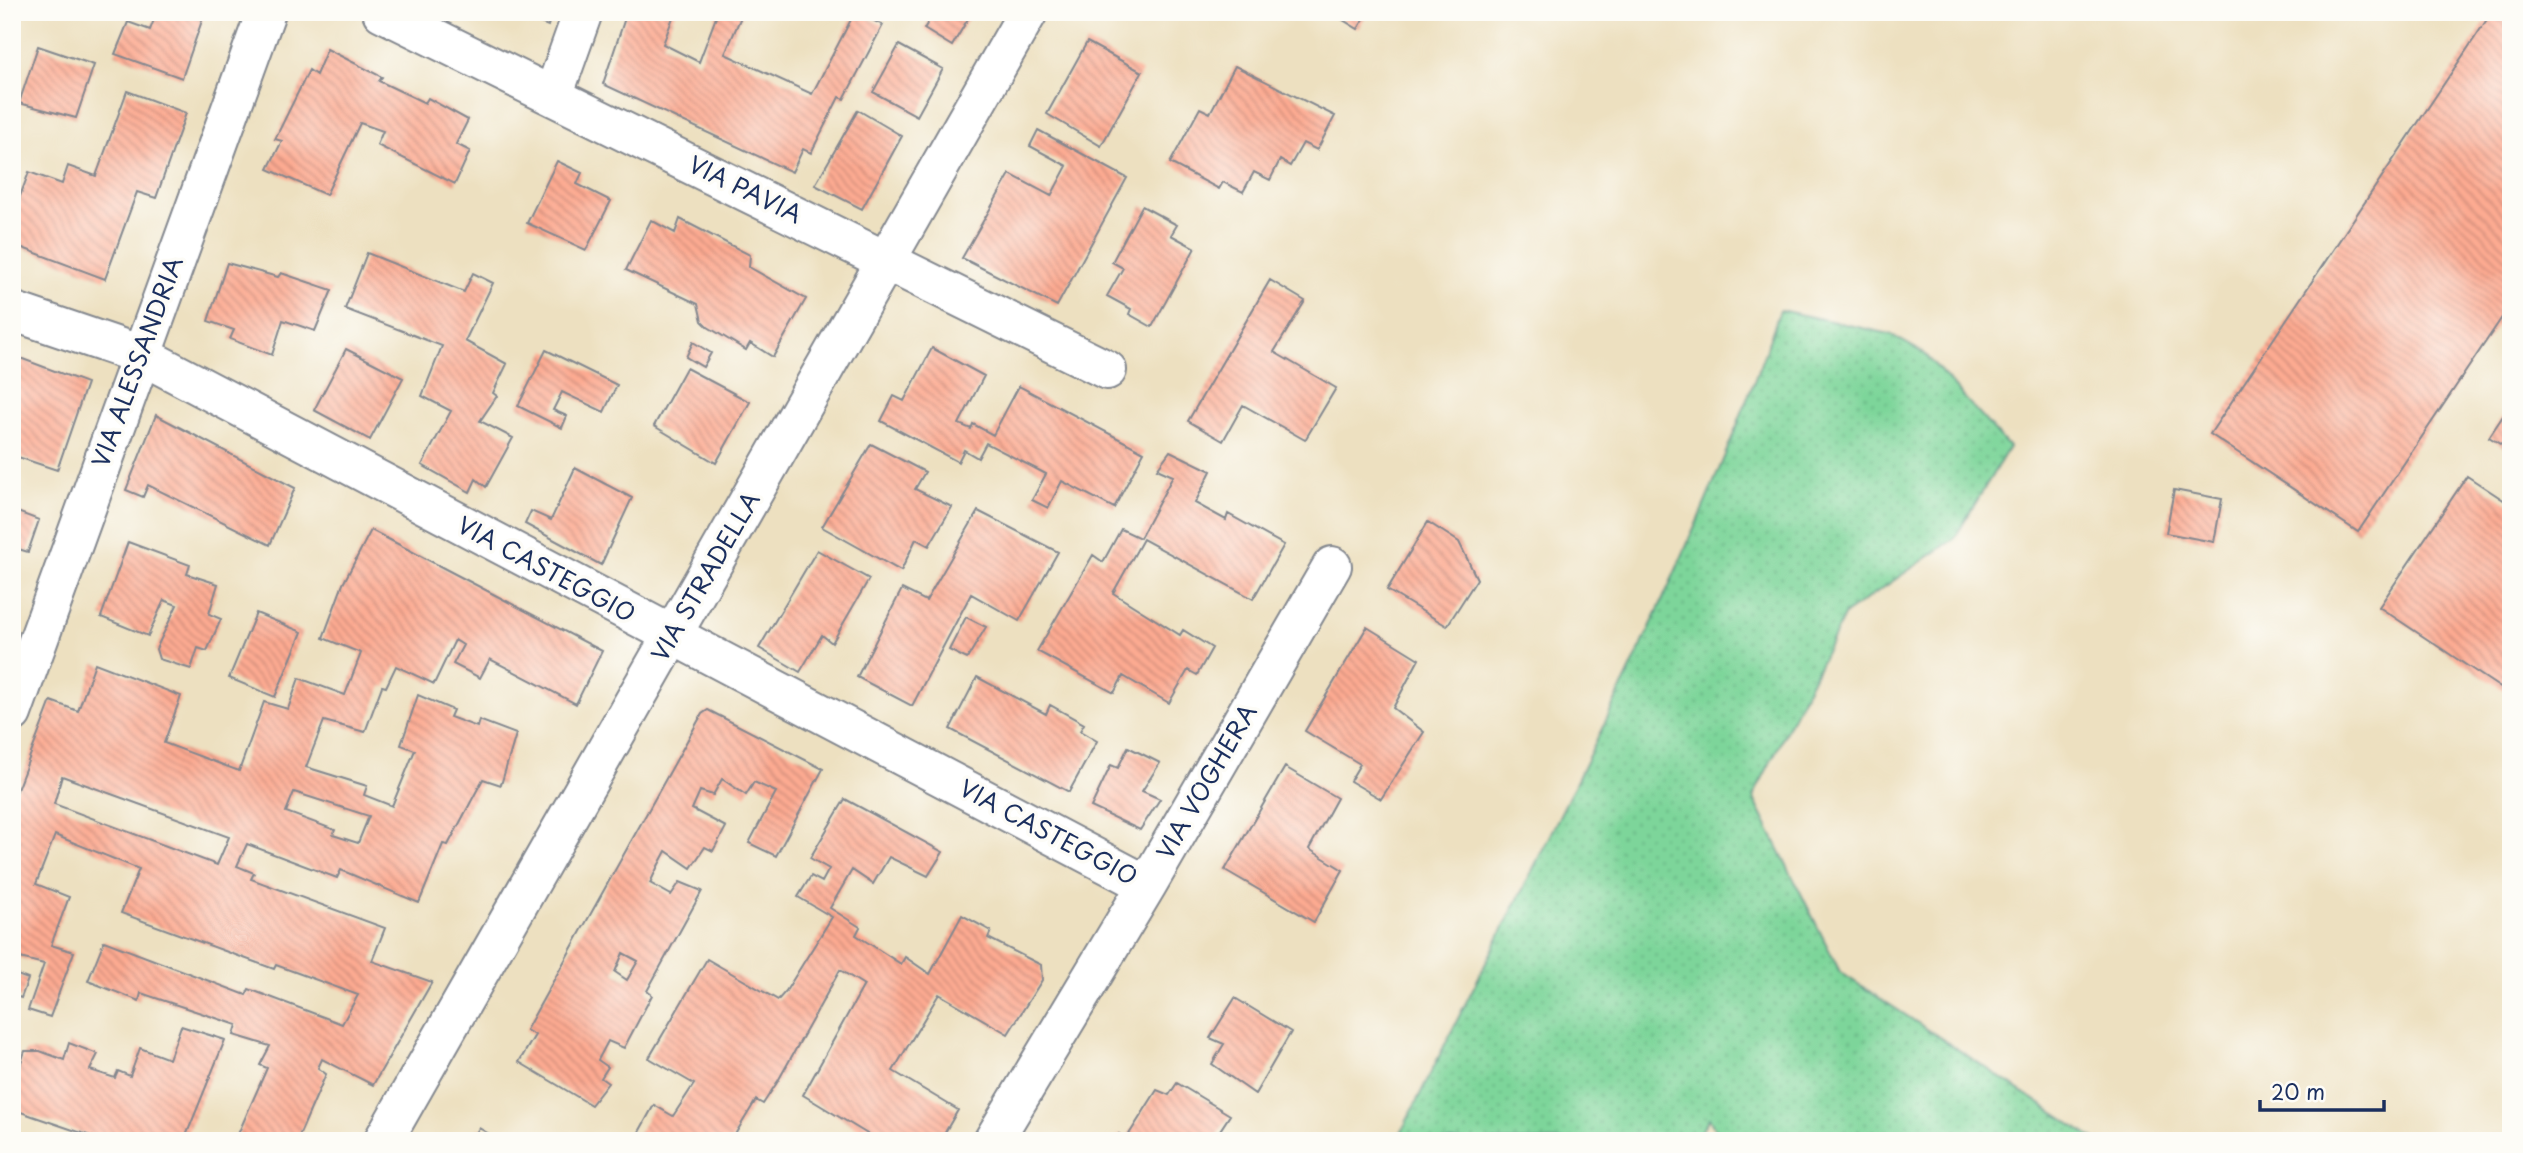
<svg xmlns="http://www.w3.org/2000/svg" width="2523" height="1153" font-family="'Playpen Sans',sans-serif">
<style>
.grass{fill:url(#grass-dots);stroke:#4c827c;stroke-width:2}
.building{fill:url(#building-back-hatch);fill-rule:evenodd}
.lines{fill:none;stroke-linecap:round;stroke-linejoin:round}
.minor-casing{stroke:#84888f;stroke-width:42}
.minor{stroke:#fff;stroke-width:38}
.labels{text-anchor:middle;stroke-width:7;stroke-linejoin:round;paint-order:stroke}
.street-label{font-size:24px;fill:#1b2f5e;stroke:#fdfcf7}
</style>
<defs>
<pattern id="grass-dots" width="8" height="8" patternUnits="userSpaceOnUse" patternTransform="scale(1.75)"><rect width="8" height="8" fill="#7dd59a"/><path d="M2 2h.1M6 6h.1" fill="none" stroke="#6bb787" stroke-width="1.8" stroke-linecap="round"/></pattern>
<pattern id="building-back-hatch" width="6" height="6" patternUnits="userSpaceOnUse" patternTransform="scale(1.75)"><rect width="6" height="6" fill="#fdaa91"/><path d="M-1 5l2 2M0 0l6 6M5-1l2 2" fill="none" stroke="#cc8b7a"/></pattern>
</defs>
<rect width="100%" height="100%" fill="#fdfcf7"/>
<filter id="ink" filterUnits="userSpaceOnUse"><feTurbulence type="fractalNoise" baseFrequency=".0143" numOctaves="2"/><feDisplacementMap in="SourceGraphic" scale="14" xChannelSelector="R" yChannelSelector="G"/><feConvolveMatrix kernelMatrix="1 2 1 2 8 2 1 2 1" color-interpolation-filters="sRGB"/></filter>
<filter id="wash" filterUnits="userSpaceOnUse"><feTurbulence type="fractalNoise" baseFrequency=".00686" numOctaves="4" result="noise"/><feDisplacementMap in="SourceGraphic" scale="28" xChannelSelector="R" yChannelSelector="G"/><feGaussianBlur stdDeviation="1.57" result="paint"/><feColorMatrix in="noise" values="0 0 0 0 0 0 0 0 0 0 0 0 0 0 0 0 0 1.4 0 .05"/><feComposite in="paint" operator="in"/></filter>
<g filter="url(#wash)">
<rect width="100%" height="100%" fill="#ede0c0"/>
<path class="grass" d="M1780 310 1890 334 1925 354 2009 447 1954 539 1845 614 1753 797 1840 972 2097 1141H1720L1709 1118 1695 1141H1397C1531 868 1680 597 1780 310Z"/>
<g id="blocks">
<path class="building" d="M157 12H205L182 78 115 54 128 22 150 30Z
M520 12H552L548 26 519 15Z
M627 12H675L663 44 699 62 718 12H743L725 54 812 94 855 12 883 25 844 99 839 97 811 153 803 149 792 172 603 84Z
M934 12H972L952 46 924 29Z
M1330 12H1368L1358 29Z
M2492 12H2511V304L2358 532 2210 434Z
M1087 42 1142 72 1101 146 1047 114Z
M899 45 943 69 917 116 873 92Z
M38 46 94 65 76 118 19 103Z
M327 49 382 77 379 81 425 103 428 98 468 120 456 144 470 151 455 184 377 145 383 131 360 123 326 195 268 169 282 141 275 139 309 70 316 75Z
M1235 66 1335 116 1317 150 1303 143 1290 166 1280 160 1270 180 1254 172 1243 192 1223 182 1219 189 1170 163 1200 108 1210 113Z
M127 91 186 113 156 198 137 192 105 279 12 244V218L29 172 62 184 68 166 96 176Z
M858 110 902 136 862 209 815 185Z
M1038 130 1127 178 1057 306 962 258 1010 174 1051 196 1067 166 1030 146Z
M557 161 582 173 577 184 611 201 586 250 527 223Z
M1142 206 1177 225 1171 235 1195 248 1152 327 1129 314 1131 309 1107 296 1123 268 1112 262Z
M680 219 750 255 749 267 806 299 773 357 750 343 746 350 708 327 702 321 698 304 626 270 651 220 675 233Z
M367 253 464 292 473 273 493 283 465 341 507 364 493 393 497 396 480 421 513 438 486 487 476 479 470 492 422 465 451 411 422 396 442 346 345 309Z
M227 263 278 277 281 273 332 290 315 331 283 320 272 355 230 339 234 330 208 321Z
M1270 280 1305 301 1274 352 1336 388 1305 440 1243 405 1223 441 1188 421Z
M693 342 711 353 703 367 686 357Z
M932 348 984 376 959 424 971 429 973 424 993 435 1019 386 1144 452 1114 508 1062 481 1048 508 1032 500 1046 474 986 443 978 458 964 450 958 462 881 421 894 396 904 401Z
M346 349 403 378 370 440 314 410Z
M546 350 617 385 604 412 562 392 553 410 567 416 562 428 518 406Z
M12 355 87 383 57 470 12 455 15 417 12 416Z
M686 368 750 402 716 463 654 426Z
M2511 404V451L2489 437Z
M156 415 295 488 270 545 148 485 143 497 126 490Z
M871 444 925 472 915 489 952 507 929 546 916 539 901 571 822 527Z
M1170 451 1211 471 1195 503 1226 520 1228 514 1284 545 1253 599 1143 539 1113 593 1180 635 1183 630 1212 648 1197 675 1188 670 1169 703 1123 676 1114 693 1037 651 1093 555 1103 562 1121 529 1140 538 1173 476 1157 469Z
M575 468 632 498 601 565 525 524 531 511 551 520Z
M2467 476 2511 505V695L2379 607Z
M2174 490 2222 499 2214 542 2166 533Z
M12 510 39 520 28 552 12 547Z
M978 511 1058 552 1019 621 971 594 912 706 857 677 902 589 926 601Z
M1428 522 1459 542 1477 579 1447 626 1387 590Z
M371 530 602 651 576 704 490 659 480 678 453 664 463 645 455 640 434 684 396 666 386 687 382 686 365 732 324 721 306 767 367 786 364 795 392 806 415 750 401 745 418 695 453 710 450 717 477 727 479 720 516 734 501 785 483 779 448 845 443 844 419 903 341 870 337 878 247 844 237 866 254 873 251 879 385 928 372 961 432 982 373 1085 322 1059 318 1068 326 1074 297 1141H235L267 1068 260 1065 270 1046 234 1035 237 1025 141 993 139 1001 88 981 104 941 246 995 249 989 342 1024 358 995 276 965 274 969 121 913 139 869 55 835 36 884 69 897 51 945 74 952 50 1017 28 1010 44 964 12 956V803L51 701 78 711 95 663 181 696 164 743 239 771 264 702 288 709 299 678 345 695 361 653 323 638 343 584ZM62 776 229 837 217 865 54 804ZM294 792 369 816 358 843 333 835 335 830 286 812Z
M128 542 190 565 187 574 218 584 209 614 221 619 207 651 198 648 191 669 159 659 156 649 177 605 164 600 148 636 101 617Z
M817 550 869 579 832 643 822 635 800 672 759 648Z
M256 613 302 632 275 697 229 678Z
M966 617 986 627 967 659 949 650Z
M1367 627 1419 659 1393 708 1424 732 1381 799 1350 781 1360 764 1305 731Z
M977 677 1046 714 1050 705 1084 724 1080 731 1097 741 1069 792 950 729Z
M708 710 823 769 776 856 749 843 776 792 754 782 746 795 722 779 713 795 700 791 692 809 726 827 713 851 705 847 691 868 666 851 657 868 650 883 671 895 680 882 702 891 647 991 652 995 624 1048 608 1041 598 1060 608 1067 601 1078 608 1083 591 1105 519 1062 535 1035 526 1030 702 714ZM623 953 638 961 627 980 615 972Z
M1128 747 1160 763 1142 791 1160 799 1140 830 1091 807 1111 765 1118 768Z
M1285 767 1337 798 1309 849 1343 870 1314 922 1225 870Z
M845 799 943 852 928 876 889 857 873 884 852 870 830 908 860 927 856 935 901 964 905 957 930 974 962 915 991 931 988 938 1041 965 1042 980 1008 1034 939 994 893 1071 958 1110 940 1141H879L803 1095 864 985 840 970 778 1081 763 1104 756 1100 731 1141H634L654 1105 673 1116 694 1084 649 1058 707 959 778 1000 786 991 832 917 798 897 811 876 822 882 829 869 810 858Z
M12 973 28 979 21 998 12 995Z
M1235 998 1291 1032 1255 1094 1212 1064 1224 1044 1210 1038Z
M181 1026 225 1040 184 1141H105L12 1109V1076L16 1077 25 1051H40L64 1060 69 1043 98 1054 90 1070 115 1078 118 1071 130 1076 140 1048 169 1059Z
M1177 1083 1230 1115 1213 1141H1115L1119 1134 1126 1139 1157 1090 1169 1095Z
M479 1128 501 1141H471Z
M612 1133 626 1141H607Z"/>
</g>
</g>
<g filter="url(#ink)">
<use href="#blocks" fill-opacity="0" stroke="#84888f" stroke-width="2"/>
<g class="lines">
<g class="minor-casing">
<path id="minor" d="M382 12 1107 370
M553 96 583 12
M12 311 141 355 1147 885
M12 713 266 12
M383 1141 1028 12
M993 1141 1147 885 1332 566"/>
</g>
<use href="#minor" class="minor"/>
</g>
</g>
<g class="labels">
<g class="street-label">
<text transform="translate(745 190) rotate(26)" y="8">VIA PAVIA</text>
<text transform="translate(138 362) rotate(-70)" y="8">VIA ALESSANDRIA</text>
<text transform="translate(546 570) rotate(28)" y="8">VIA CASTEGGIO</text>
<text transform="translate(706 577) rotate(-60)" y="8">VIA STRADELLA</text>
<text transform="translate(1207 782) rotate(-60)" y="8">VIA VOGHERA</text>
<text transform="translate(1048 833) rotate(28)" y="8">VIA CASTEGGIO</text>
</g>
</g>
<rect width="2523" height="1153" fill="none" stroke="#fdfcf7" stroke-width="42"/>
<path d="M2260 1100v10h124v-10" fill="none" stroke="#1b2f5e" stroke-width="3.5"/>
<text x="2271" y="1100" font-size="21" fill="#1b2f5e" stroke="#fdfcf7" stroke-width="5" paint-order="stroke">20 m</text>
</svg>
